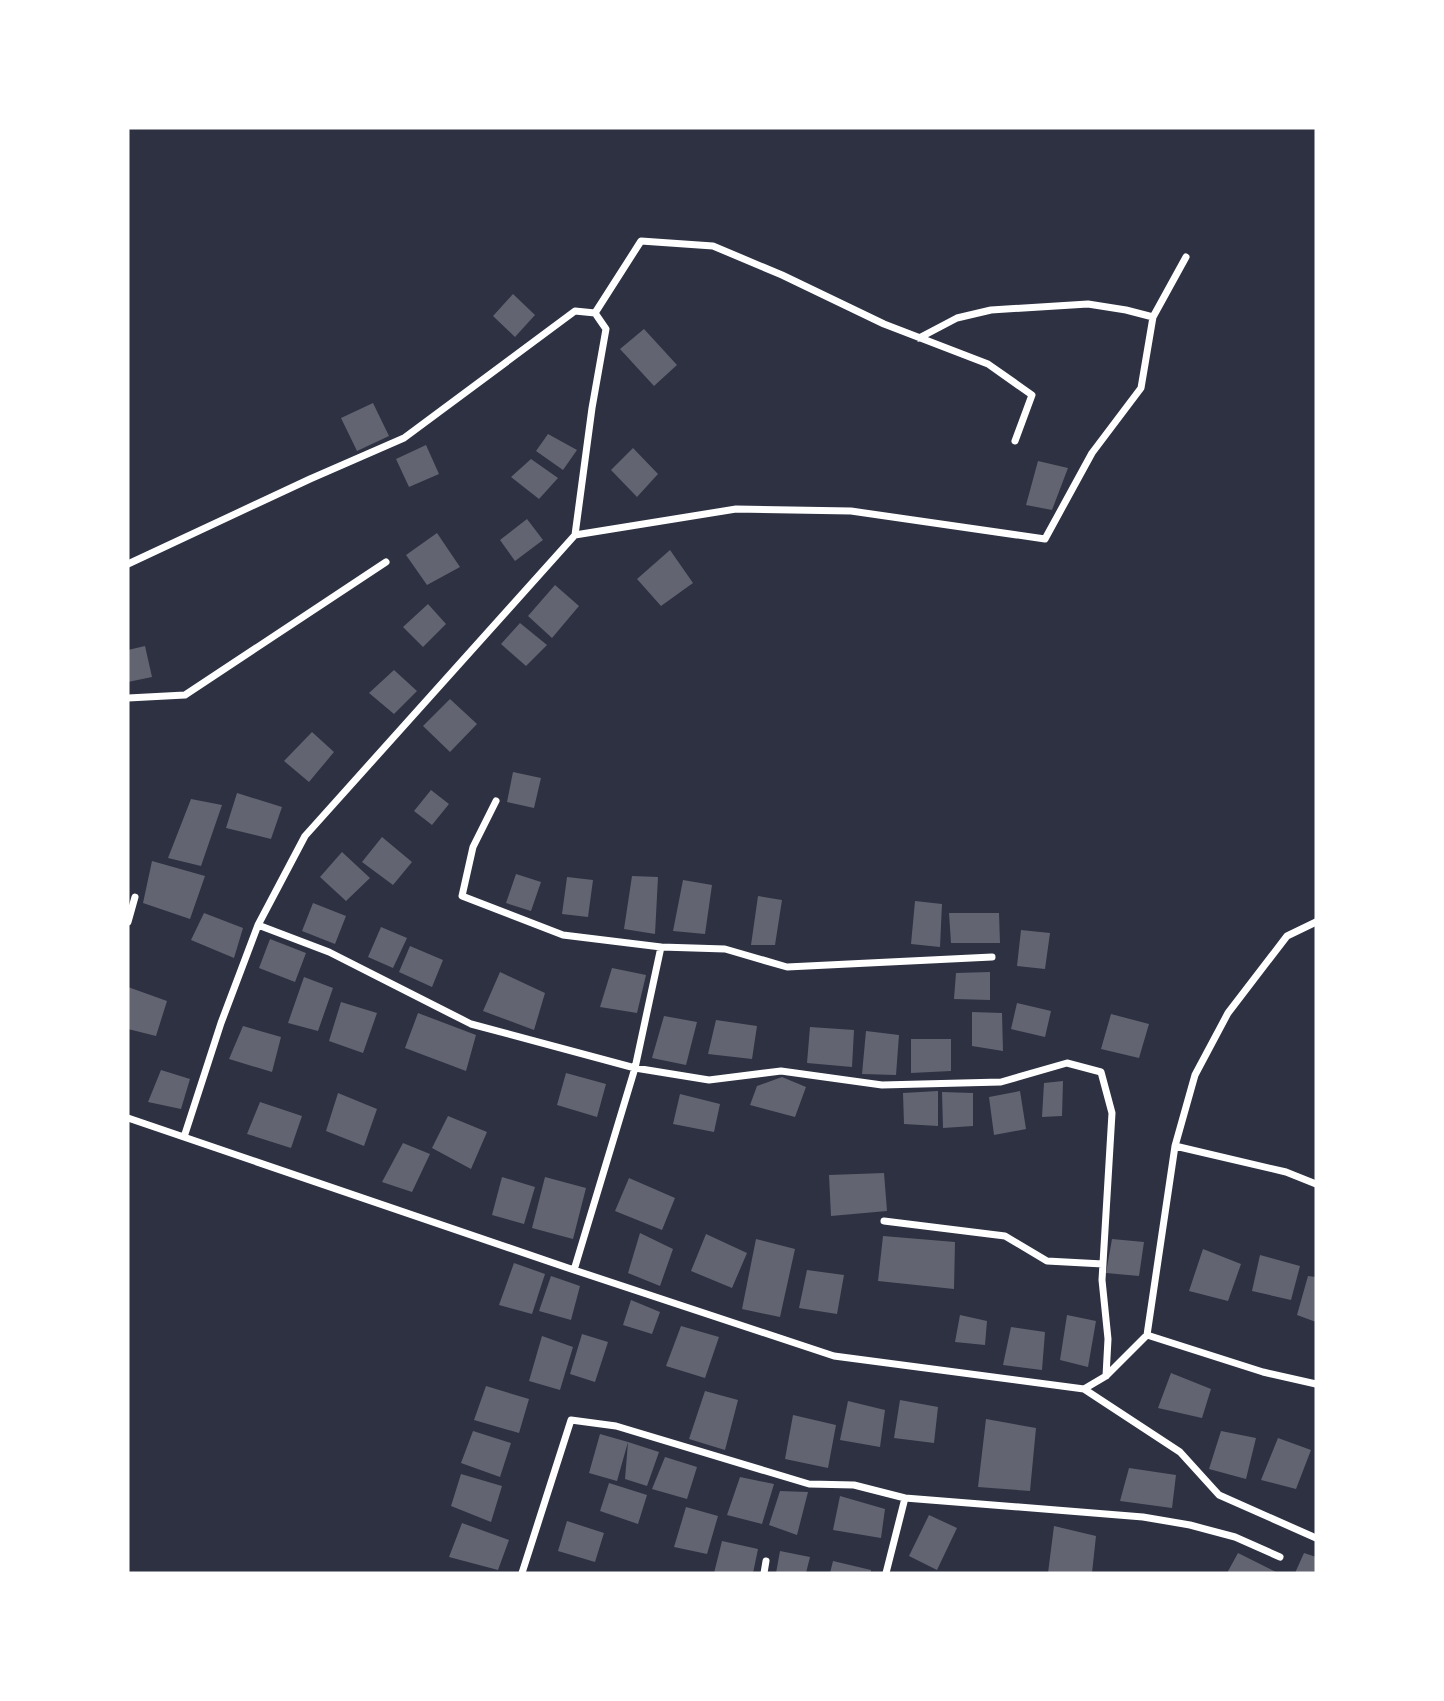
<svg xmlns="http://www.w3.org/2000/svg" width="1444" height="1701" font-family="'IBM Plex Sans',sans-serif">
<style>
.building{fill:#626471}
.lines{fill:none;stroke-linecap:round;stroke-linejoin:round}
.minor{stroke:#fff;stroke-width:7}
</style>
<rect width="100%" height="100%" fill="#2d3142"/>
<path class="building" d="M513 294 535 315 515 337 493 316Z
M644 329 677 365 654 386 620 349Z
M373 403 389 436 357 451 341 418Z
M548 434 577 450 563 470 536 451Z
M426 445 439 474 409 487 396 459Z
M633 448 658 474 637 497 611 470Z
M531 459 558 478 539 499 511 477Z
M1038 461 1068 468 1052 510 1026 505Z
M527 519 543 540 515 561 500 540Z
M437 533 460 567 427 585 406 555Z
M670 550 693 583 661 606 637 579Z
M555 585 579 606 552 638 528 616Z
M428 604 446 624 423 647 403 627Z
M520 623 547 645 526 666 501 644Z
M145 646 152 677 128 682V650Z
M394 670 417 691 394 714 369 693Z
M450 699 477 724 450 752 423 726Z
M312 732 334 752 309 782 284 761Z
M513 772 541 778 534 808 507 802Z
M431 790 449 804 432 825 414 811Z
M237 793 282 807 271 839 226 828Z
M191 799 222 805 201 866 168 858Z
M382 837 412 862 393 885 362 862Z
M342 852 370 878 346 901 320 877Z
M152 861 205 876 190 919 143 903Z
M516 874 541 882 531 911 506 903Z
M632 876 658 877 655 934 624 929Z
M567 877 593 880 588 917 562 914Z
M683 880 712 885 705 934 673 931Z
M758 896 782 900 775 945H751Z
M915 901 942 904 940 947 911 944Z
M313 903 346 916 335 944 302 931Z
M204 913 243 928 234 958 191 940Z
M949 913H999L1000 943H951Z
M381 927 407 938 393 968 368 957Z
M1021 930 1050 933 1045 969 1017 966Z
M270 939 306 953 295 982 259 968Z
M410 946 443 960 432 987 399 972Z
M612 968 646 975 637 1013 600 1007Z
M500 972 545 993 534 1030 483 1011Z
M990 972V1000L954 999 956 973Z
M304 977 333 988 318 1031 288 1023Z
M128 987 167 1001 156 1036 128 1029Z
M341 1002 377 1013 363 1053 329 1041Z
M1017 1003 1051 1011 1045 1037 1011 1029Z
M972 1012 1002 1013 1003 1051 972 1046Z
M418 1013 476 1035 466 1071 405 1048Z
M1111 1014 1149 1024 1139 1058 1101 1049Z
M664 1016 697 1022 686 1065 652 1058Z
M716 1020 757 1026 752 1059 708 1054Z
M243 1026 281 1037 272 1072 229 1059Z
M810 1027 854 1030 852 1067 807 1063Z
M866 1031 899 1035 896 1075 862 1074Z
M911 1039H951V1071L911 1073Z
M161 1070 190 1079 181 1109 148 1102Z
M566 1073 606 1084 597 1117 557 1105Z
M782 1077 806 1087 795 1117 750 1105 757 1086Z
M1063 1081 1062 1116 1042 1117 1044 1083Z
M938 1091V1126L904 1124 903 1093Z
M1020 1091 1026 1129 994 1135 989 1097Z
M942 1092 973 1093V1126L943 1128Z
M338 1093 377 1109 364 1146 326 1131Z
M680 1094 720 1104 714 1132 673 1124Z
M260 1102 302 1116 291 1148 247 1134Z
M448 1116 487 1132 471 1169 432 1148Z
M403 1143 430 1154 412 1192 382 1182Z
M884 1173 887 1211 831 1216 829 1175Z
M502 1177 535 1187 524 1224 492 1215Z
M545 1177 586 1188 573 1239 532 1228Z
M629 1178 675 1198 662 1230 615 1211Z
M640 1233 673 1249 660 1286 628 1273Z
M706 1234 747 1253 732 1288 691 1271Z
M883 1236 955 1242 954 1289 878 1281Z
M756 1239 795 1249 780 1317 742 1309Z
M1112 1239 1144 1242 1139 1276 1106 1273Z
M1203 1249 1241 1264 1228 1301 1189 1291Z
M1260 1255 1300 1266 1291 1300 1252 1291Z
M514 1263 545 1274 532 1314 499 1305Z
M807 1270 844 1275 837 1314 799 1308Z
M551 1276 580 1286 571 1320 539 1311Z
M1308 1276 1316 1277V1322L1297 1315Z
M631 1300 660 1312 652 1334 623 1325Z
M960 1315 987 1321 985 1345 955 1342Z
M1067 1315 1096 1321 1088 1367 1060 1360Z
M681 1326 719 1337 705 1378 666 1366Z
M1011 1327 1045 1332 1042 1370 1003 1365Z
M582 1334 608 1342 595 1382 570 1374Z
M542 1336 573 1347 560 1390 529 1381Z
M1171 1373 1211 1389 1202 1418 1158 1408Z
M486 1386 529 1399 519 1433 474 1420Z
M705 1391 738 1400 725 1450 689 1439Z
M900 1400 938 1407 934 1443 894 1438Z
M848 1401 885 1410 880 1447 840 1440Z
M793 1415 836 1425 828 1468 785 1459Z
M986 1419 1036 1428 1030 1491 978 1487Z
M473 1431 511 1443 500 1477 461 1463Z
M1221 1431 1256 1438 1246 1479 1209 1469Z
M600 1434 628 1442 659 1452 647 1486 625 1479 628 1442 617 1481 589 1473Z
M1278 1438 1311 1450 1296 1489 1261 1480Z
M665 1457 697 1467 687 1499 652 1489Z
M1129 1468 1176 1475 1172 1508 1120 1501Z
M461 1474 502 1486 491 1522 451 1506Z
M740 1477 774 1484 762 1524 727 1515Z
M609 1483 647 1495 638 1524 600 1511Z
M780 1491 808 1492 797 1535 769 1525Z
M840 1496 885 1509 881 1538 833 1530Z
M686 1507 718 1516 707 1554 674 1547Z
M929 1515 957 1528 937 1570 909 1556Z
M567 1521 604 1533 595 1562 558 1551Z
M462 1523 509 1540 498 1570 449 1557Z
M1054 1526 1096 1536 1092 1573H1048Z
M722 1541 758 1549 753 1573H714Z
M780 1551 810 1557 806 1573H776Z
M1238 1553 1278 1573H1227Z
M1304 1553 1316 1557V1573H1295Z
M833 1561 871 1570V1573H830Z"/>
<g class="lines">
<path class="minor" d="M595 313 641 241 713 246 782 275 884 324 988 364 1032 395 1015 441
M919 338 957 318 991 310 1088 304 1126 310 1153 317
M575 535 736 509 851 511 1045 539 1092 453 1141 388 1153 317 1186 257
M128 564 310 479 404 438 575 311 595 313 606 329 592 408 575 535 305 836 258 925 221 1023 184 1137
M128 698 185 695 386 562
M496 801 473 847 462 896 563 935 661 947 725 949 787 967 992 957
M128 922 135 897
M258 925 329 952 471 1024 635 1068 709 1080 781 1071 882 1085 1001 1082 1067 1063 1101 1072 1112 1113 1102 1280 1108 1339 1106 1376
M128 1118 574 1270 834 1356 1084 1389 1180 1452 1219 1495 1316 1538
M1175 1146 1286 1172 1316 1184
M884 1221 1005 1236 1047 1261 1103 1264
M574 1270 635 1068 661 947
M1147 1335 1175 1146 1195 1075 1228 1013 1287 936 1316 922
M1084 1389 1106 1376 1147 1335 1263 1372 1316 1384
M905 1498 1143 1517 1190 1525 1235 1537 1280 1557
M522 1573 571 1420 616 1426 809 1484 854 1485 905 1498 886 1573
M764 1573 766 1561"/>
</g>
<rect width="1444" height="1701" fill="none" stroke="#ffffff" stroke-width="259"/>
</svg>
